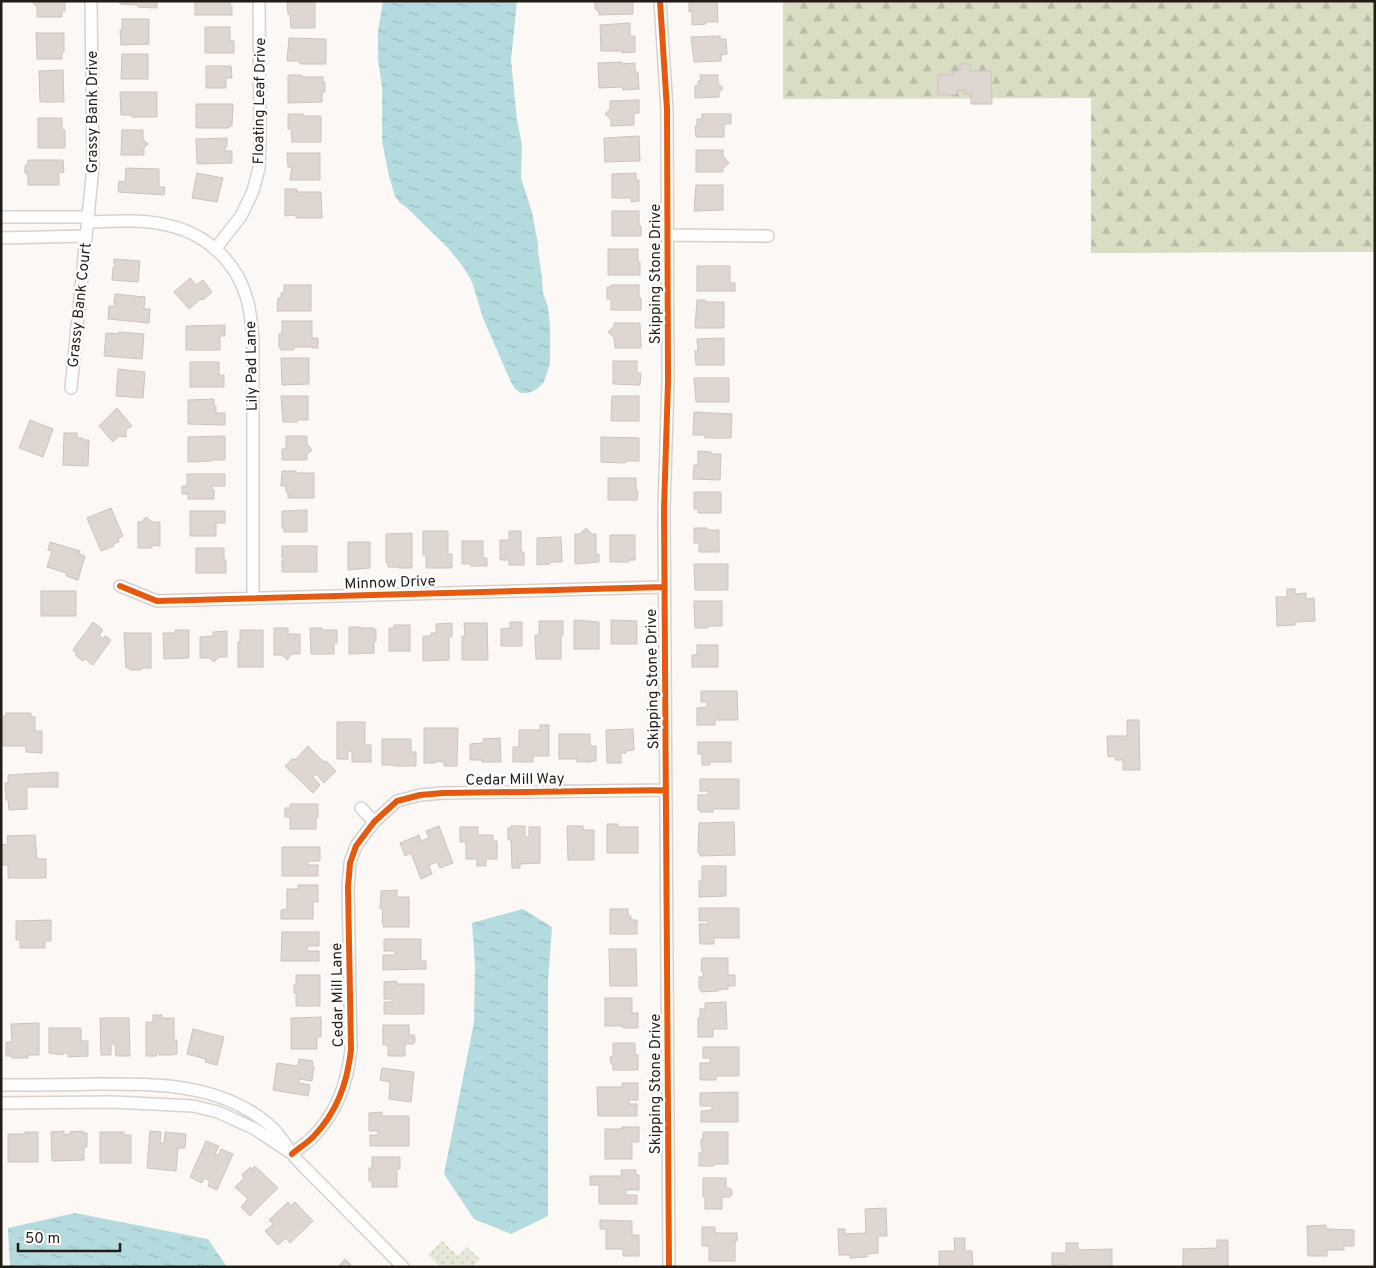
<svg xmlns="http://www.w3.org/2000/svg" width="1376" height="1268" font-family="Overpass,sans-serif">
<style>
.grass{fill:url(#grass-dots)}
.forest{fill:url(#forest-firs)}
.water{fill:url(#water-ripples)}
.building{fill:#e0d6d1;stroke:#cac4c1}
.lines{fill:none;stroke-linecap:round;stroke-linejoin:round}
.street-casing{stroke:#d7d2ce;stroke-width:14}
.street{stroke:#fefefe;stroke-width:11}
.cycleway-casing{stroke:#fff;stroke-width:9}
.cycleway{stroke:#e8590c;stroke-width:6}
.labels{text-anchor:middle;stroke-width:5;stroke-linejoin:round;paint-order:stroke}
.street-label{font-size:15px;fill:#231c16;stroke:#fff}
</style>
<defs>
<pattern id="grass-dots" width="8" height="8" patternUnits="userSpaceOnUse" patternTransform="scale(1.25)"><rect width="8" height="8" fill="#e6e9d8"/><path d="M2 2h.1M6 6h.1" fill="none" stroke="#c5c7b9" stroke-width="1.8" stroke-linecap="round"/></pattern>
<pattern id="forest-firs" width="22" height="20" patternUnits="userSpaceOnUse" patternTransform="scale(1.25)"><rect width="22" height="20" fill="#d8ddc4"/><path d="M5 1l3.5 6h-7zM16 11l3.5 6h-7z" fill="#b9bda8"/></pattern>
<pattern id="water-ripples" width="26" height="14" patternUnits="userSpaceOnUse" patternTransform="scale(1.25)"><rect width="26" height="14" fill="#b4dcdf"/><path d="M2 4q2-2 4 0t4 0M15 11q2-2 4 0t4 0" fill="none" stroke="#9abcbf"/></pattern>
</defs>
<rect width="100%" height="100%" fill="#fbf8f6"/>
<path class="grass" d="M442 1241 458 1256 467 1247 480 1259 472 1267H441L428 1255Z"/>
<path class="forest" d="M783 1H1375V252L1091 253V98L783 99Z"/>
<path class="water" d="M383 1H517L511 60 517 120 522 145 521 178 532 212 538 244V251L542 278 543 293 548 307 550 327V363L544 382 537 389 528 393H521L515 389 511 382 483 318 472 282 464 268 448 248 406 207 400 203 395 196 389 176 382 141V87L378 59V31Z
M523 909 552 927 548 981V1216L511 1234 474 1219 444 1174 474 1022 475 965 472 923Z
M75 1213 208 1239 227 1267H10L8 1228Z"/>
<path class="building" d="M31 1H65V11H62V17H37V7Z
M120 1H157V8L138 7V5L120 4Z
M195 1H230V6H232V15H195Z
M595 1H633V14L599 15V12L595 9Z
M689 1H717L718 22H706V24L692 25V11L689 12Z
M287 2H315V28H291L290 14H288Z
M122 19H149V44L121 45 120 30H122Z
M630 23V36H635V52L622 53V51H601L600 25Z
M205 27H230V41H234V53H205Z
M36 33H64V52H62V59H37Z
M720 36V39H726L727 54 721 55V61L694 62 691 37Z
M289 38 326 39V64H300V61H287Z
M122 54H148V79H121Z
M622 62V64L635 63V72H638L639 89 623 90 622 87 599 88 598 63Z
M960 64H970V71H991L992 104H971V93L965 94V90L956 91V95H938V75H954V71H960Z
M206 66H231L232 78H226V88H206Z
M63 70 64 102H40L39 71Z
M288 75H302V77H323V82H325V92H322V102L288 103Z
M700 75H718V83L723 88 719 93V97L695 98V86L698 85V81H701Z
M120 92H157V117H132V115H121Z
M639 100V113H634V125L611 126V120L605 114 610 109V101Z
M196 104H233L232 126H229V128H196Z
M288 114H303V116H321V142H292L291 129H288Z
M702 114H731V124H724V137H696L695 126H697V119H702Z
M38 118H62V130H65V148H38Z
M122 130H143V139L148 144 144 148V155H121Z
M639 136 640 161 605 162 604 138Z
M227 138V147H225V151H232V163L197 164 196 139Z
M696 150H723V156L729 163 723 168V172H696Z
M287 153H320V180H290L292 167H288Z
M28 160H63L64 172 58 173V175H59V185H28V175L25 173V166L28 163Z
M126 168 159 169V187H165L164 195 118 192 119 181 125 182Z
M197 173 223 178 217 202 192 198Z
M636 173V180H639V201L631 202V198H612V174Z
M696 185H723V210L694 211Z
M285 189H297V192H321L322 218H296V215L285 216Z
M612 211H639V226H641V236H612Z
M608 249H638V262H640V275H608Z
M114 259 140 261 138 282 112 280 113 267 115 268V264H114Z
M697 266H730V283H735V291H697Z
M190 278 196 285 203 280 212 292 203 300 201 299 189 309 174 292Z
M284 285H311V311H277L278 298H281V293H284Z
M611 285H639V298H641V310H611V299H607V287H611Z
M115 294 145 297 144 309H150L149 323 108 319 109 306H115V303H114Z
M697 300H705V302H724V328H695Z
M282 321H312V338H318V348H312V347H294V350H281V348H279V334H282Z
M614 323H640L641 348H615L614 338 608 332 614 326Z
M225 325V336H220V350H186V326Z
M119 332 144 334 142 359 104 356 106 333 119 334Z
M724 338V365H696L695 351H698L697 339Z
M281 358H309V384L282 385Z
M613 361H637V373H641L640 385 613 384Z
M190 362H219V375H224V387H190Z
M118 369 145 372 143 398 116 396Z
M694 378H729V402H696Z
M281 396H308V420H297V422H283Z
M612 396H639V421H611Z
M214 399V406H216V413H225V425L188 424V400Z
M117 408 132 426 126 430V437L119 436 113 442 99 426Z
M694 412 732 414 731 438H705V435H693Z
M30 420 53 429 43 457 19 448Z
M64 433H77V438H83V440H89L88 466 63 465Z
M225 436V460H212V461L188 462V437Z
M286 436H307V444L312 450 307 454V460H282V449H286Z
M601 437 639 438V461H626L625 463 601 462Z
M698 451 711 452V454H721L720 480 693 479 694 465H698Z
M282 471H296V473H314V498H288V492H286V486H281Z
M187 474H225V486H212V490H214V499H188V494H182V486H187Z
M608 478H636V491H638L637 500H608Z
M694 492H721V513H698V509H694Z
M111 508 123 536 118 538 119 542 113 544 114 546 101 551 87 518Z
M307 510V532H284V528H282V511Z
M190 511H225V523H216V536H190Z
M146 517 152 522H160V546L152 545V548H138V522H141Z
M586 528 592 534H596V554H599V562L575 564V534H580Z
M694 528H707V530H719V552H699V543H694Z
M423 531H448V554H452V568H426V555H423Z
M509 531H521V552H524V565H509V560H500V540H509Z
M412 533V568H399V567H388V563H386V534Z
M610 535H635V560H629V562H610Z
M561 537 562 562H550V564L537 565V538Z
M462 541H483V558H487V566H471V564H462Z
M50 542 80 551 79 554 85 556 78 580 66 576 67 573 47 567 52 551 48 550Z
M348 542H370V568L348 570Z
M282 546H317V572H282V560H286V558H282Z
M196 548H224V560H226V573H196Z
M694 564H728V590H695Z
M1287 589H1295V594L1306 593V599L1314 598 1315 621 1295 622V625L1277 626 1276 597H1287Z
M41 591H76V616H41Z
M694 601H722V626H708V628H695Z
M574 620 599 622V649H574Z
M611 620 637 621V644H611Z
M539 621H563V635H561V659H536L535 635H539Z
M93 622 103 630 99 635 103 639 105 636 111 640 93 665 85 659 83 661 75 655 77 653 73 650Z
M510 622H522V646H501V629L510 628Z
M452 623V637H449V660L423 661V636H431V633H436V624Z
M464 623H487L488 660H462V636H465Z
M394 625H410V651H389V628H394Z
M349 627H361V628H374V630H376V641H374V653L349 654Z
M274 628H288V634H300V654H292L287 660 282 655H274Z
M310 628H322V630H337V643H334V654H311Z
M175 630H189V658L164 659 163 633H176Z
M240 630H263V667H238V642H240Z
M227 631V657H219L214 662 209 658H200V637L213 636V632Z
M124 633H151V668H141V670H130V668H126Z
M697 645H718V667H692V655H697Z
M701 691H737L738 720H715V725H697V708L707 707V702H701Z
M6 713H31V717H35V731H42V753L26 752V746H3V716H6Z
M1127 720H1139L1140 770H1123V760H1115V756L1108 757 1107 736H1127Z
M337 722H365V745H371V762H352V751H348V759H337Z
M540 725H549V756H533V762H513V747H519V730H540Z
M424 728H458L457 766H444V762L436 761V763H424Z
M633 729 634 750 626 751V753H621V763H607L606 730Z
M559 734H590V746H596V761H591V762H577V759H559Z
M500 738 501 762H482V760H470V744L483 743V739Z
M382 739H411V752H416V766H394V765H382Z
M698 742H731V762H710V765H702V754H698Z
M308 746 324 762 326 761 336 771 324 783 316 774 313 777 320 785 313 793 285 766 293 758 295 760Z
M58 772V787H27V809L9 810 8 800H6L5 783H8V775Z
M700 779H739V809H713V812H700V810H698V795H708V791H700Z
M290 804H318V817H316V829H290V817H285V808H290Z
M734 822 735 855 700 856V853H698L699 823Z
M607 824H618V827H638V853H607Z
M439 826 453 863 440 868 437 862 429 865 432 874 421 879 411 853 405 856 400 843 419 835 421 841 429 838 426 831Z
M511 826H525V837H529V827H540V863L520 864V868H512L511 840H508V828H511Z
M567 826H583V830H594V860H568Z
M460 827H478V835H493V841H497V859H486V866H477V859H466V842H460Z
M35 835 37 859H36H46V878H8V865H1V845L8 844 7 836Z
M282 847H320V861H308V865H318V876H282Z
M702 866H726V896L699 897V881H702Z
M298 885H318V902H313V919H281V910L287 909V889H298Z
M397 890V897H409V927H383V922H382L383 909H380L381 891Z
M699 908H739V938H714V944H700L699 924H708V921H699Z
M610 909H628V916H631V920H637V934H610Z
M51 920V941H45V948H20V940H16V921Z
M282 932H319V946H307V951H319V961H281Z
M384 939H421V961H426V969L383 970V955H395V951H384Z
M609 949H636L637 986H610Z
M702 958H728V975H735V986H728V989L718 990V991L701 992V990L699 989V977H703V971H701Z
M296 975H320V1006H296V993H294V985H296Z
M397 981V984H424V1014H384V1002H392V999H384V982Z
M605 998H632V1013H638V1028H623V1026H605Z
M726 1002 727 1029H713V1037H698V1018H700V1009H705V1003Z
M153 1015H162V1018H174V1040H177V1054H173V1055H159V1053H156L157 1056H146V1022H153Z
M321 1017V1037H317V1049H291V1018Z
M100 1018H129L130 1056H116L115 1044H111V1055H101Z
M39 1023V1055H28V1058H12V1056H6V1042H12L11 1024Z
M383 1025H409V1035H414L415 1037V1042L413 1044H405V1056H388V1045H383Z
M49 1028H81V1041H88V1056L68 1057V1053H63V1055L49 1053Z
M193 1029 224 1037 217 1065 205 1062 206 1059 187 1054Z
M613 1043H635V1055H638V1070H613V1064H611L610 1057H613Z
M703 1047H739V1076H716V1080H700V1063H710V1058H703Z
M299 1059 313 1061 312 1066H314L312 1081 299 1079V1083L310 1085 308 1096 273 1090 277 1063 298 1066Z
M382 1068 414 1072 411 1102 389 1099 390 1082 380 1080Z
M622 1083H638V1100H629V1104H637V1116H598L597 1087H622Z
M738 1092V1122H701V1111L712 1110V1106H700V1093Z
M382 1112V1116H409V1146H370V1135H378V1131H369V1113Z
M622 1127H639V1142H632V1159H605V1129H622Z
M64 1131V1135L70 1134V1132L83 1131V1133H87V1147H84V1160L52 1161 51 1132Z
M150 1131 161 1132 160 1143H164L165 1132 186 1134 185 1148H178L176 1171 147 1168Z
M25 1132H38V1162H8V1134H25Z
M100 1132H124V1135H131V1163H100Z
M703 1132H728V1164H714V1166H699V1153H702V1147H701V1139H703Z
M206 1141 219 1146 215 1154 219 1155 221 1149 233 1154 217 1190 208 1186 210 1181 204 1178 202 1183 190 1177Z
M372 1157H400V1169H397V1187H372V1181H369V1168H372Z
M255 1166 278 1188 250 1216 241 1207 248 1199 235 1187 244 1178 242 1175 250 1167 252 1169Z
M621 1170H636V1175H639V1190H626V1195H637V1204H599V1185H590V1176H622Z
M703 1178H726V1188H729L732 1190V1195L730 1197H722V1209H705V1197H703Z
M288 1202 291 1206 295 1202 313 1221 290 1243 286 1238 278 1245 265 1231 273 1224 269 1220Z
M886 1208 887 1236H878V1253L867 1254V1257L850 1258V1255H839L838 1229H845V1234L866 1233 865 1209Z
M600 1220 632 1221V1235H639V1256H623V1249H606V1229H600Z
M1326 1225V1229L1354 1230V1246H1344V1250H1327V1256H1308L1307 1226Z
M702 1227H715V1233H737V1241H735V1261H709V1246H702Z
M954 1238H965V1251H972L973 1267H939V1251H955Z
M1217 1240H1228V1267H1183V1249L1217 1248Z
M1066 1243H1078V1250L1112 1249V1267H1067V1265H1052V1253H1066Z
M345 1259 353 1267H338Z"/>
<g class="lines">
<g class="street-casing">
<path id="street" d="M660 1 667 109 668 382 664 509 669 1267
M1 217H88
M87 222C115 221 144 219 171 226 207 235 236 262 246 296 251 310 251 324 253 338V598
M667 235 768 236
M1 238 86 236
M216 248 241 216 253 191 259 168 260 142 259 1
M71 388 93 167 91 1
M120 586 157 601 664 587
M361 808 374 822
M1 1085C33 1085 65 1085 96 1084 156 1084 218 1083 267 1123 280 1133 283 1142 293 1155 297 1160 301 1164 306 1169L403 1267
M1 1103 113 1102 193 1106 218 1112 255 1129 288 1151
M292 1154C299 1148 307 1143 313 1137 337 1112 347 1084 351 1050L348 887 350 863 356 846 374 822 397 801 420 795 443 793 666 790"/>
</g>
<use href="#street" class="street"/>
<g class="cycleway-casing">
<path id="cycleway" d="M660 1 667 109 668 382 664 509 669 1267
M120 586 157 601 664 587
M292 1154C299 1148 307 1143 313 1137 337 1112 347 1084 351 1050L348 887 350 863 356 846 374 822 397 801 420 795 443 793 666 790"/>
</g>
<use href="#cycleway" class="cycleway"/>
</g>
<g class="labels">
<g class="street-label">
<text transform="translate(259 101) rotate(-89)" y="5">Floating Leaf Drive</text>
<text transform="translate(92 112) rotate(-90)" y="5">Grassy Bank Drive</text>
<text transform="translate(655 274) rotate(-90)" y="5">Skipping Stone Drive</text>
<text transform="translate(79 305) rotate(-84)" y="5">Grassy Bank Court</text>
<text transform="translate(251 366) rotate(-91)" y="5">Lily Pad Lane</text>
<text transform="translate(390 582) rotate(-2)" y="5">Minnow Drive</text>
<text transform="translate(652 679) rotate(-91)" y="5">Skipping Stone Drive</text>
<text transform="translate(515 779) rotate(-1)" y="5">Cedar Mill Way</text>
<text transform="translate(337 995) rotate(-91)" y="5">Cedar Mill Lane</text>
<text transform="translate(655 1084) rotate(-90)" y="5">Skipping Stone Drive</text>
</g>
</g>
<rect width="1376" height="1268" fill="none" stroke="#231c16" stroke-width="5"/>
<path d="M18 1243v8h102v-8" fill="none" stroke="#231c16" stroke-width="2.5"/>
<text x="25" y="1243" font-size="15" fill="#231c16" stroke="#ffffff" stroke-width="4" paint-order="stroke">50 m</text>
</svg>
